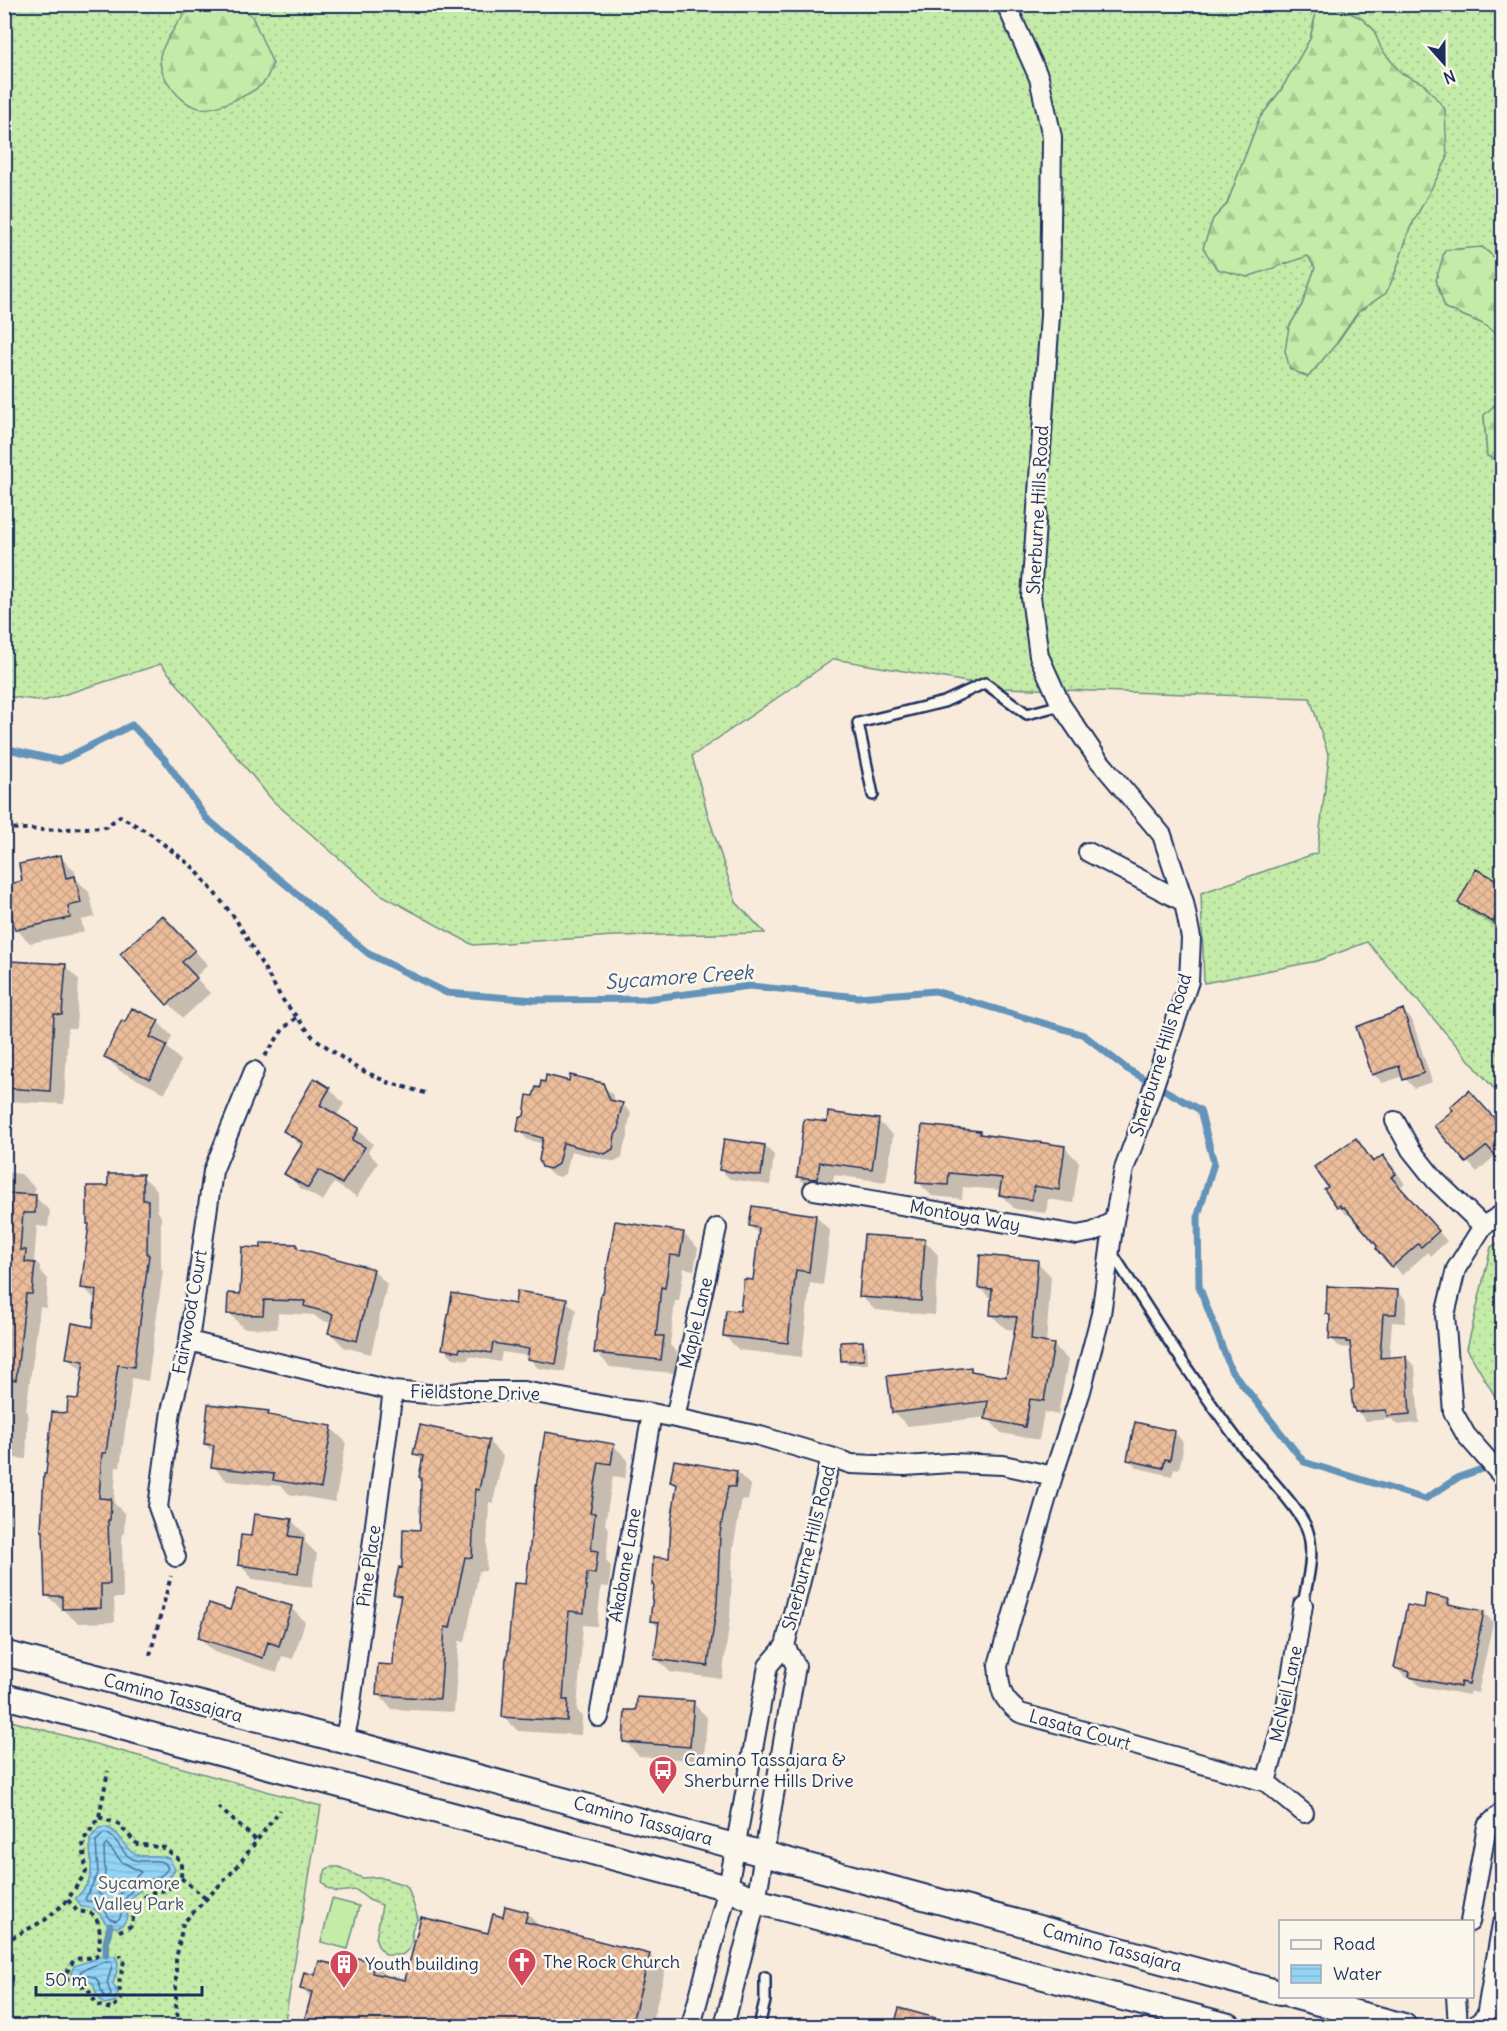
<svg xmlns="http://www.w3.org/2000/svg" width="1507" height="2031" font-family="Delius,sans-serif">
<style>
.grass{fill:url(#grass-dots);stroke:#708e83;stroke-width:1.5}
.forest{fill:url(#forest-firs);stroke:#708e83;stroke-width:1.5}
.garden{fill:#c4eca8;stroke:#708e83;stroke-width:1.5}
.water{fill:url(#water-rules);stroke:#6493b9;stroke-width:1.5}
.shadow{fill:#0003}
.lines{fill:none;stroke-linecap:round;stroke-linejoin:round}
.shore{stroke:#4b719a;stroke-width:1.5}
.stream{stroke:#6493b9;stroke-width:7}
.building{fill:url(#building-cross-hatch);stroke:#1b2f5e;stroke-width:1.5}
.lane-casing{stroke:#1b2f5e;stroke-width:14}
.street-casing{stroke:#1b2f5e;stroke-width:22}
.secondary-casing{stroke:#1b2f5e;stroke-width:28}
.path{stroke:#1b2f5e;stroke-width:4;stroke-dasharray:4.5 4.5;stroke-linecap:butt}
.lane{stroke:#fbf7ec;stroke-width:9}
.street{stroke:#fbf7ec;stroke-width:18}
.secondary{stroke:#fbf7ec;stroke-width:24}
.labels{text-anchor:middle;stroke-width:5;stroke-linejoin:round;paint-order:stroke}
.street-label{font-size:18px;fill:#1b2f5e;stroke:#fbf7ec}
.poi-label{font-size:18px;fill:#1b2f5e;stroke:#fbf7ec;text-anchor:start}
.park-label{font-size:18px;fill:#3d556d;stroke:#fbf7ec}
.water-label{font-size:20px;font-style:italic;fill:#395884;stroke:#fbf7ec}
</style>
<defs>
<pattern id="grass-dots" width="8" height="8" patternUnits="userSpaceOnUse" patternTransform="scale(1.5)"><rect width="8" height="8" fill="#c4eca8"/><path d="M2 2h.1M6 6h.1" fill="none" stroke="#a8cb93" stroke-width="1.8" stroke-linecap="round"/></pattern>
<pattern id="forest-firs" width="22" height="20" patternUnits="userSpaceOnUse" patternTransform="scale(1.5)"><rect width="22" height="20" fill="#c4eca8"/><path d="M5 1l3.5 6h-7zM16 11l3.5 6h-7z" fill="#a8cb93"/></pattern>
<pattern id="water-rules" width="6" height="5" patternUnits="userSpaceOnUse" patternTransform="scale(1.5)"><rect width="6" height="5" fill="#94d5f5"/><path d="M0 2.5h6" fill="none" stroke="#7fb7d4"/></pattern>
<pattern id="building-cross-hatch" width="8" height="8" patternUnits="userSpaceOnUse" patternTransform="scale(1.5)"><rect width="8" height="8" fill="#ebbd9b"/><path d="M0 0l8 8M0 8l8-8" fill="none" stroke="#c9a388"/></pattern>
</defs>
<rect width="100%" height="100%" fill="#f8ebdc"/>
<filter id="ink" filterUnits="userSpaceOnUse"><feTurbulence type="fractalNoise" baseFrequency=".0167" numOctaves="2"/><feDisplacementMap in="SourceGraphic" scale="12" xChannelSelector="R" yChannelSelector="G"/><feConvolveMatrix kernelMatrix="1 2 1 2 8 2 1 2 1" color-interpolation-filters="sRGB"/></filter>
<g filter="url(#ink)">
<path class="grass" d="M949 4 962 9 975 4 1305 5 1316 13 1310 39 1281 90 1259 119 1227 204 1213 219 1247 277 1308 255 1315 268 1302 305 1289 327 1307 377 1336 344 1358 312 1386 293 1394 276 1410 228 1447 159 1424 84 1401 73 1381 50 1373 29 1361 18 1332 5H1502V264L1482 247 1445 308 1481 323 1502 337V398L1484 416 1487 456 1502 462V1098L1367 942 1317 961 1204 983 1201 893 1317 853 1329 757 1310 698 1002 688 834 659 692 756 708 815 736 902 765 933 614 936 473 945 380 894 273 801 161 664 44 701 5 696V5Z
M1502 1240V1408L1467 1349 1491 1247Z
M4 1719 321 1806 284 2026H5Z
M331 1867H339L362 1878 379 1877 405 1885 408 1888 418 1918 412 1930V1941L409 1949 402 1955H386L378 1946 376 1939 382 1905 369 1900 356 1890 337 1892 327 1888 322 1881 326 1869Z"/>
<path class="forest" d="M207 4 235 5 252 16 273 64C270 70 268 76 265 81 257 92 213 112 199 108 180 104 158 76 160 56 162 47 170 35 175 27 183 15 191 6 207 4Z
M1305 5H1332L1361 18 1373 29 1382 50 1401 73 1424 84 1445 109 1447 159 1410 228 1394 276 1386 293 1358 312 1336 344 1308 377 1290 369 1285 351 1289 327 1302 305 1315 268 1308 256 1247 277 1217 269 1203 248 1213 219 1227 204 1259 119 1281 90 1310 39 1316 13Z
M1482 247 1502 264V337L1481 323 1445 308 1436 280 1445 250Z
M1502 398V462L1487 456 1484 415Z"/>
<path class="garden" d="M332 1899 359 1906 348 1949 321 1942Z"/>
<path class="water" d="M104 1827C120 1830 121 1844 132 1852 142 1860 157 1852 170 1859L175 1870C163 1889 145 1881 133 1897 127 1906 130 1927 115 1927 99 1927 107 1907 81 1907L76 1898C99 1875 89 1866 90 1839L98 1829Z
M106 1955 115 1956C122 1966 115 1973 113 1984L118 1993 114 2002 104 2004 97 1996 93 1983 76 1980 71 1973 74 1966Z"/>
<path class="shadow" d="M60 857 75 871 76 879 89 892 95 917 81 920 84 932 30 943 16 929 24 882Z
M1502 885V931L1469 912 1459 903Z
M176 931 208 965 195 977 210 993 183 1018 122 954Z
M65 966 79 980 76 1028H68L64 1104 4 1101V1039Z
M1402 1010 1412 1020 1432 1082 1414 1088 1403 1076 1383 1083 1373 1074Z
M158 1022 172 1036 167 1047 181 1061 165 1093 120 1071 106 1057Z
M315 1080 330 1089 344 1104 336 1116 358 1130 373 1144 368 1152 378 1163 357 1197 334 1183 323 1201 300 1188 286 1173 302 1147 284 1130Z
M570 1083 602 1085 612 1094 616 1103 622 1104 631 1113 628 1127V1138L624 1145 622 1158 615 1162 571 1151 566 1173 560 1177 552 1175 543 1166 544 1144 528 1140 519 1131 534 1097Z
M1455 1110 1496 1155 1477 1172 1436 1127Z
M878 1121 893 1135 886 1182 834 1175 831 1193 813 1191 798 1177 828 1123Z
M979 1132 983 1136 1065 1148 1079 1162 1073 1203 1048 1199 1046 1213 1015 1209 1001 1195V1190L963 1187 962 1199 932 1196 918 1182Z
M1356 1140 1375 1162 1383 1157 1393 1166 1405 1184 1399 1187 1447 1241 1431 1256 1428 1252 1402 1275 1354 1216 1349 1214 1347 1215 1338 1206Z
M765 1146 774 1155 770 1185 730 1179 721 1170Z
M4 1172 21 1174 35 1188 34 1196 50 1211 48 1227 37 1226 34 1261 40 1266V1270L48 1279 46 1308 40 1307 26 1410 28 1412 26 1459 14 1458 11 1543 13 1544 10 1592H4Z
M142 1176 157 1190V1211L161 1216V1269L163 1270 148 1381 132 1378 120 1467H116L114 1503 125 1514 124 1534 122 1533 123 1598H114L115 1622 78 1623 46 1595 44 1532 68 1415 80 1401 84 1372 68 1358 94 1328 97 1301 83 1287 90 1225 88 1223 109 1187Z
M816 1216 830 1231 823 1285 810 1283 802 1357 739 1350 724 1335 742 1313 754 1281 760 1235 750 1226Z
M683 1233 698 1248 694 1270 684 1268 679 1301H675L670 1345 677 1352 675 1373 610 1367 596 1352Z
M924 1240 938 1255 935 1315 875 1310 861 1296Z
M297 1246 302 1251 373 1270 387 1284 371 1354 344 1347 329 1332 332 1323 320 1320 314 1315 278 1313 277 1329 243 1328 229 1313 241 1295 263 1249Z
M1037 1262 1051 1276 1046 1344 1054 1346 1068 1360 1058 1415 1044 1412 1039 1440 1001 1433 987 1417 908 1426 893 1412 970 1368 975 1373 1007 1379 1016 1330 1006 1329 991 1315 993 1301 979 1287Z
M1397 1291 1407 1301 1405 1323 1392 1322 1389 1359 1406 1357 1415 1367 1419 1423 1397 1425 1392 1419 1366 1421 1354 1407 1352 1348 1340 1347 1330 1338 1331 1318 1327 1314Z
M566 1301 576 1310 565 1372 538 1368 529 1358V1356L502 1352 500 1362 469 1356 468 1360 453 1358 444 1348 516 1306Z
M863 1342 867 1347 868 1364H847L843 1360Z
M268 1412 274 1418 331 1428 346 1442 335 1502 289 1494 282 1486 227 1481 213 1466 214 1453 205 1444Z
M1174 1432 1183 1442 1182 1449 1183 1450 1179 1469 1174 1468 1172 1476 1138 1468 1128 1459Z
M489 1442 503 1456 493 1503 489 1502 486 1571H479L465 1642 459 1641 454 1712 392 1709 378 1694 394 1667 402 1601 395 1593 421 1531 424 1462 415 1454Z
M614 1446 628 1460 625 1478 613 1476 605 1524 609 1529 606 1561 611 1566 609 1587 601 1586 597 1626 583 1625 577 1710 582 1716 581 1735 518 1731 504 1717 527 1586 537 1487Z
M737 1472 751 1486 748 1500 742 1499 733 1549 730 1618 722 1679 670 1672 656 1658 660 1629 651 1620 671 1559 678 1488 672 1482Z
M291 1520 305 1534V1542L317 1554 312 1587 253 1579 239 1564 252 1538Z
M1448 1600 1455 1607 1484 1613 1493 1622 1478 1693 1470 1691 1469 1695 1420 1686 1413 1679 1405 1677 1396 1668 1425 1610Z
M291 1608 305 1622 293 1659 282 1656 277 1672 214 1652 200 1638 231 1612Z
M693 1703 707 1717 704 1761 639 1756 625 1741Z
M527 1913 541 1928 649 1955 665 1971 651 2026H305L312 1999 301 1988 316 1977 338 1967 374 1964 388 1978 406 1982 489 1935 504 1919Z
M900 2010 942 2021 948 2026H895Z"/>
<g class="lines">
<path class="shore" d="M104 1833C116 1835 119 1849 128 1856 139 1866 153 1857 165 1863L168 1868C161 1882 139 1878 128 1895 123 1902 122 1910 120 1918L116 1921 110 1919C104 1908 100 1902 87 1901L85 1899 98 1874 96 1841Z
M107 1844 122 1862 141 1872 124 1888 113 1906 98 1893 105 1874 104 1847Z
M107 1961H111L112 1966 107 1983 111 1994 110 1997 106 1998C95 1987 106 1976 82 1975L80 1972C83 1969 101 1963 107 1961Z"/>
<path class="stream" d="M4 748 60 761 132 725 166 761 206 818 369 954 447 993 535 1000 646 999 750 986 858 997 935 991 1084 1035 1127 1069 1200 1110 1214 1163 1198 1215 1199 1286 1231 1370 1304 1462 1425 1499 1459 1477 1502 1462
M106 1955V1943L110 1926"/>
</g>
<path class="building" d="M61 855 66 878 75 876 81 903 68 906 70 918 15 930 5 885 22 881 19 864Z
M1476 869 1503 883V905L1493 922 1458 903Z
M162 915 195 950 182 962 197 978 167 1005 120 954Z
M9 961 66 964 62 1015 54 1014 50 1091 4 1088V1019Z
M132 1008 159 1020 150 1037 167 1045 150 1079 104 1057 122 1020 125 1022Z
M1403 1009 1424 1073 1403 1080 1399 1066 1372 1075 1356 1027Z
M546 1075 569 1081 570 1075 603 1083 610 1100 623 1103 619 1117V1129L615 1135 613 1149 605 1154 563 1143 558 1164 550 1169 542 1167 539 1160 543 1138 517 1131 519 1118 524 1116 527 1095 533 1096 536 1087 540 1088 541 1081 545 1082Z
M314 1078 330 1088 320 1105 359 1128 352 1140 365 1147 342 1184 319 1170 308 1188 284 1174 303 1143 283 1131Z
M1469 1090 1503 1128V1164L1487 1146 1466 1163 1434 1126 1453 1110 1450 1107Z
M828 1112 879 1119 872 1169 820 1162 817 1179 797 1177 804 1119 827 1122Z
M922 1125 980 1131V1134L1065 1146 1059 1190 1034 1186 1032 1200 999 1195 1002 1178 949 1173 948 1185 916 1183Z
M1356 1138 1373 1162 1383 1155 1396 1174 1391 1177 1439 1231 1421 1247 1418 1244 1392 1267 1376 1249 1377 1246 1344 1207 1342 1208 1340 1205 1337 1207 1324 1189 1328 1187 1314 1167Z
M724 1139 765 1145 761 1176 719 1170Z
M108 1174H143V1200H148L147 1254 149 1255 134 1367 118 1365 106 1453H102L99 1498 111 1499 110 1520H108L110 1584H101V1608L62 1609V1596H45L43 1531H41L44 1474H46L52 1412 67 1413 68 1398 78 1399 84 1361 66 1358 72 1323 93 1327 96 1290 81 1288 89 1224H87V1186H108Z
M4 1193 36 1195 35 1213H23L20 1250H26L25 1262 35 1263 32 1294H26L16 1380 4 1379Z
M752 1206 816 1215 809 1272 796 1270 788 1343 723 1336 726 1310 740 1311 744 1279 753 1280 759 1228 749 1226Z
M615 1221 684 1232 680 1256 670 1255 665 1288 661 1287 656 1336H664L661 1360 594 1353 601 1293H603Z
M864 1235 925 1239 921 1301 859 1297Z
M261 1243 297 1244V1248L374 1269 357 1341 328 1333 333 1314 304 1306 305 1301 264 1300 263 1315 227 1314 228 1293 240 1294 242 1247 261 1248Z
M980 1255 1038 1260 1031 1340 1054 1344 1044 1401 1030 1399 1025 1427 985 1419 988 1401 892 1413 887 1376 971 1367V1371L1006 1377 1017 1317 990 1315 992 1289 978 1288Z
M1327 1286 1398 1290 1396 1314H1383L1380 1358 1406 1356 1410 1414 1387 1416 1386 1410 1355 1412V1408H1353L1351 1391 1354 1388 1350 1342H1346V1340L1329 1339 1330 1315 1326 1314Z
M517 1291 567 1299 556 1364 527 1359 529 1349 493 1343 491 1353 460 1348 459 1352 442 1349 452 1293 515 1304Z
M863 1341 864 1360 841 1361 840 1342Z
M208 1404 269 1411 268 1415 332 1426 321 1488 273 1480 274 1474 211 1467 214 1445 204 1444Z
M1135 1422 1175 1431 1170 1460 1165 1459 1163 1468 1127 1460Z
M420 1425 489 1440 479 1490 475 1489 472 1558 465 1557 450 1628 445 1627 440 1699 376 1695 378 1664 393 1665 395 1624 401 1596 393 1594 399 1567 402 1568 403 1529 420 1530 421 1478 419 1477 423 1456 413 1454Z
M545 1432 614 1444 611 1464 599 1462 590 1513H595L591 1550 598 1551 595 1574 587 1573 584 1613 569 1611 563 1700H568L567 1721 502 1717 506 1658H507L514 1583 526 1584 536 1487Z
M674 1460 737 1471 735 1487 728 1486 720 1534 717 1603 708 1666 654 1659 659 1622 650 1621 654 1585H652L653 1557 669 1558 671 1523 677 1484 670 1482Z
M254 1514 292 1519 289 1536 303 1538 298 1573 238 1565 241 1535 251 1536Z
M237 1589 292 1606 279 1646 268 1642 263 1658 198 1638 209 1603 230 1610Z
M1426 1594 1449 1599 1448 1604 1484 1611 1469 1684 1461 1682 1460 1687 1409 1677 1410 1672 1394 1668 1407 1605 1424 1608Z
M637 1697 694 1701 690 1747 623 1742 625 1710H636Z
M505 1906 528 1912 525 1922 650 1954 631 2026H303L312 1992 300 1989 304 1972 315 1975 319 1961 337 1965 340 1954 374 1962 372 1973 405 1980 421 1917 488 1933 493 1914 503 1917Z
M899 2008 947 2021V2026H894Z"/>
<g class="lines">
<g class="lane-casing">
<path id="lane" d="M873 795 858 723 944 702 985 683 1027 714 1061 705
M1112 1253C1154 1318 1195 1384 1242 1446 1258 1466 1302 1510 1308 1532 1315 1554 1307 1582 1303 1605
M759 2026 765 2001V1977"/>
</g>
<g class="street-casing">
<path id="street" d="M1006 4 1039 78 1052 137 1050 315 1031 597 1039 656 1061 705 1097 758 1162 835 1184 902 1191 938 1189 981 1143 1118 1124 1169 1114 1221 1101 1314 1081 1391 1053 1476 998 1665C1000 1689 1000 1698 1020 1713L1266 1782 1304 1813
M1088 852 1184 902
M1395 1121 1411 1150 1435 1180 1483 1226
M813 1190 1077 1235 1093 1232 1114 1221
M1502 1214 1483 1226 1456 1269 1445 1315 1453 1412 1466 1435 1502 1476
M189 1341 393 1391 439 1395 465 1391H524L622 1409 652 1413 760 1436 831 1457
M675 1418 717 1228
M176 1557 158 1507 171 1411 189 1341 213 1171 254 1071
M599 1717 652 1413
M344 1741 349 1718 393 1391
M1266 1782 1285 1713 1303 1605
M1470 1922 1487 1826 1502 1812
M1456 1996 1458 2026
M691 2026 728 1888 768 1666 785 1646 831 1457 851 1464 905 1466 951 1463 1003 1465 1053 1476
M724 2026 756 1901 796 1666 785 1646
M1475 2026 1486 2016 1502 1924"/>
</g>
<g class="secondary-casing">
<path id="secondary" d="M4 1653 344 1741 1280 1993
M4 1696 728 1888 756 1901 1229 2026
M1293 1996 1404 2026"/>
</g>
<path class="path" d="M4 828 45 830 106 827 120 816 152 835 194 868 235 918 282 999 313 1037 355 1067 387 1082 425 1093
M265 1056 284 1028 297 1017
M150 1655 171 1576
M218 1807 256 1840
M99 1817 118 1824 137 1844 165 1848 181 1861V1878L167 1890 148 1893 136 1907 131 1926 117 1932
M181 1878 205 1898
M68 1900 77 1911C82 1912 88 1912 92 1914 103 1922 99 1941 99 1953L95 1957 75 1959 69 1967 66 1978 75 1984 87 1987 97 2005 111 2009 121 2000 119 1983 124 1961 120 1955
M4 1942 45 1920 66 1902 86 1872 83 1841 99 1817 108 1771
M179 2026 176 2005V1960L183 1923 236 1868 280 1810"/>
<use href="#lane" class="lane"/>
<use href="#street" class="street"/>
<use href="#secondary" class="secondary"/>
</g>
</g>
<defs>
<g id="bus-pin" transform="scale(1.5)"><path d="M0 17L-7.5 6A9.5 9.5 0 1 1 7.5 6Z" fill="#d1495b" stroke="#fbf7ec"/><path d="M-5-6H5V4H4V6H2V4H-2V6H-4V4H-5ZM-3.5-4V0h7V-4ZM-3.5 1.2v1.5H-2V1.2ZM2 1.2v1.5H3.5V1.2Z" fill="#fff"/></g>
<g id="church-pin" transform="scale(1.5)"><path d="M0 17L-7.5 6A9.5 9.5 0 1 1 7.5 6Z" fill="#d1495b" stroke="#fbf7ec"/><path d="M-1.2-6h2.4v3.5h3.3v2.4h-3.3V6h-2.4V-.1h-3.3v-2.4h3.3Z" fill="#fff"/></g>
<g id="building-pin" transform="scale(1.5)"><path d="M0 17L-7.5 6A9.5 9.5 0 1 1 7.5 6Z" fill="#d1495b" stroke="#fbf7ec"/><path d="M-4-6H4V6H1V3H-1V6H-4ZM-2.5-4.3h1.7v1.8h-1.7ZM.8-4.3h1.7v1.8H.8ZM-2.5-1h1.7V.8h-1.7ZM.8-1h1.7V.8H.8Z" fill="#fff"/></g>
</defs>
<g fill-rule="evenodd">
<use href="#bus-pin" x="663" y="1770"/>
<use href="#church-pin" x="522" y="1962"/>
<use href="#building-pin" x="344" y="1964"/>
</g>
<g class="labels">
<g class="street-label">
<text transform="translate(1038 510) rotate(-87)" y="6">Sherburne Hills Road</text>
<text transform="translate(1161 1055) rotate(-73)" y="6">Sherburne Hills Road</text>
<text transform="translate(965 1216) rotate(10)" y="6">Montoya Way</text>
<text transform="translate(190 1312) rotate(-80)" y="6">Fairwood Court</text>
<text transform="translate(696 1323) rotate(-77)" y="6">Maple Lane</text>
<text transform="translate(475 1393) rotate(1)" y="6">Fieldstone Drive</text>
<text transform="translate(809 1548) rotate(-76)" y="6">Sherburne Hills Road</text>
<text transform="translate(625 1565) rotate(-80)" y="6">Akabane Lane</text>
<text transform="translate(369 1566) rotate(-82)" y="6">Pine Place</text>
<text transform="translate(1286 1694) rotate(-78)" y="6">McNeil Lane</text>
<text transform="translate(173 1698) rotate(15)" y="6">Camino Tassajara</text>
<text transform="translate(1080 1730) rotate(16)" y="6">Lasata Court</text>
<text transform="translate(643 1821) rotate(15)" y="6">Camino Tassajara</text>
<text transform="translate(1112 1948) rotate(15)" y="6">Camino Tassajara</text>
</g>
<g class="poi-label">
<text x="684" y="1766">Camino Tassajara &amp;<tspan x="684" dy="21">Sherburne Hills Drive</tspan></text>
<text x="543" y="1968">The Rock Church</text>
<text x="365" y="1970">Youth building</text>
</g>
<g class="park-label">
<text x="139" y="1889">Sycamore<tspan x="139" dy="21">Valley Park</tspan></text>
</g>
<g class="water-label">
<text transform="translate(679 977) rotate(-4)" y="7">Sycamore Creek</text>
</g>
</g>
<rect width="1507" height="2031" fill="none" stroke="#fbf7ec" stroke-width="24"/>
<rect x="12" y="12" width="1483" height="2007" fill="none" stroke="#1b2f5e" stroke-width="2" filter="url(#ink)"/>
<rect x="1279" y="1920" width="195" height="78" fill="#fbf7ec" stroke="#a1a7b3" stroke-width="1.5"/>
<rect x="1291" y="1940" width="30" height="9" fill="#fbf7ec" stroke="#a1a7b3" stroke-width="1.5"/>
<text x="1333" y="1950" font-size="18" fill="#1b2f5e">Road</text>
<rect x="1291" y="1965" width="30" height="18" fill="url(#water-rules)" stroke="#a1a7b3" stroke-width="1.5"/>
<text x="1333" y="1980" font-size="18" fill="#1b2f5e">Water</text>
<g transform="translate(1444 63) rotate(159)" stroke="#fbf7ec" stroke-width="4.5" paint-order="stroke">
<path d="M0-4.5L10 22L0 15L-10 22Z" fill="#1b2f5e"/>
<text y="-9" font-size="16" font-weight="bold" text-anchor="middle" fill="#1b2f5e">N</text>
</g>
<path d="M36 1986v9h166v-9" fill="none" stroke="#1b2f5e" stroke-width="3"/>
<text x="45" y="1986" font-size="18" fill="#1b2f5e" stroke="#fbf7ec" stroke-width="4.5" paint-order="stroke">50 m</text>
</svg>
